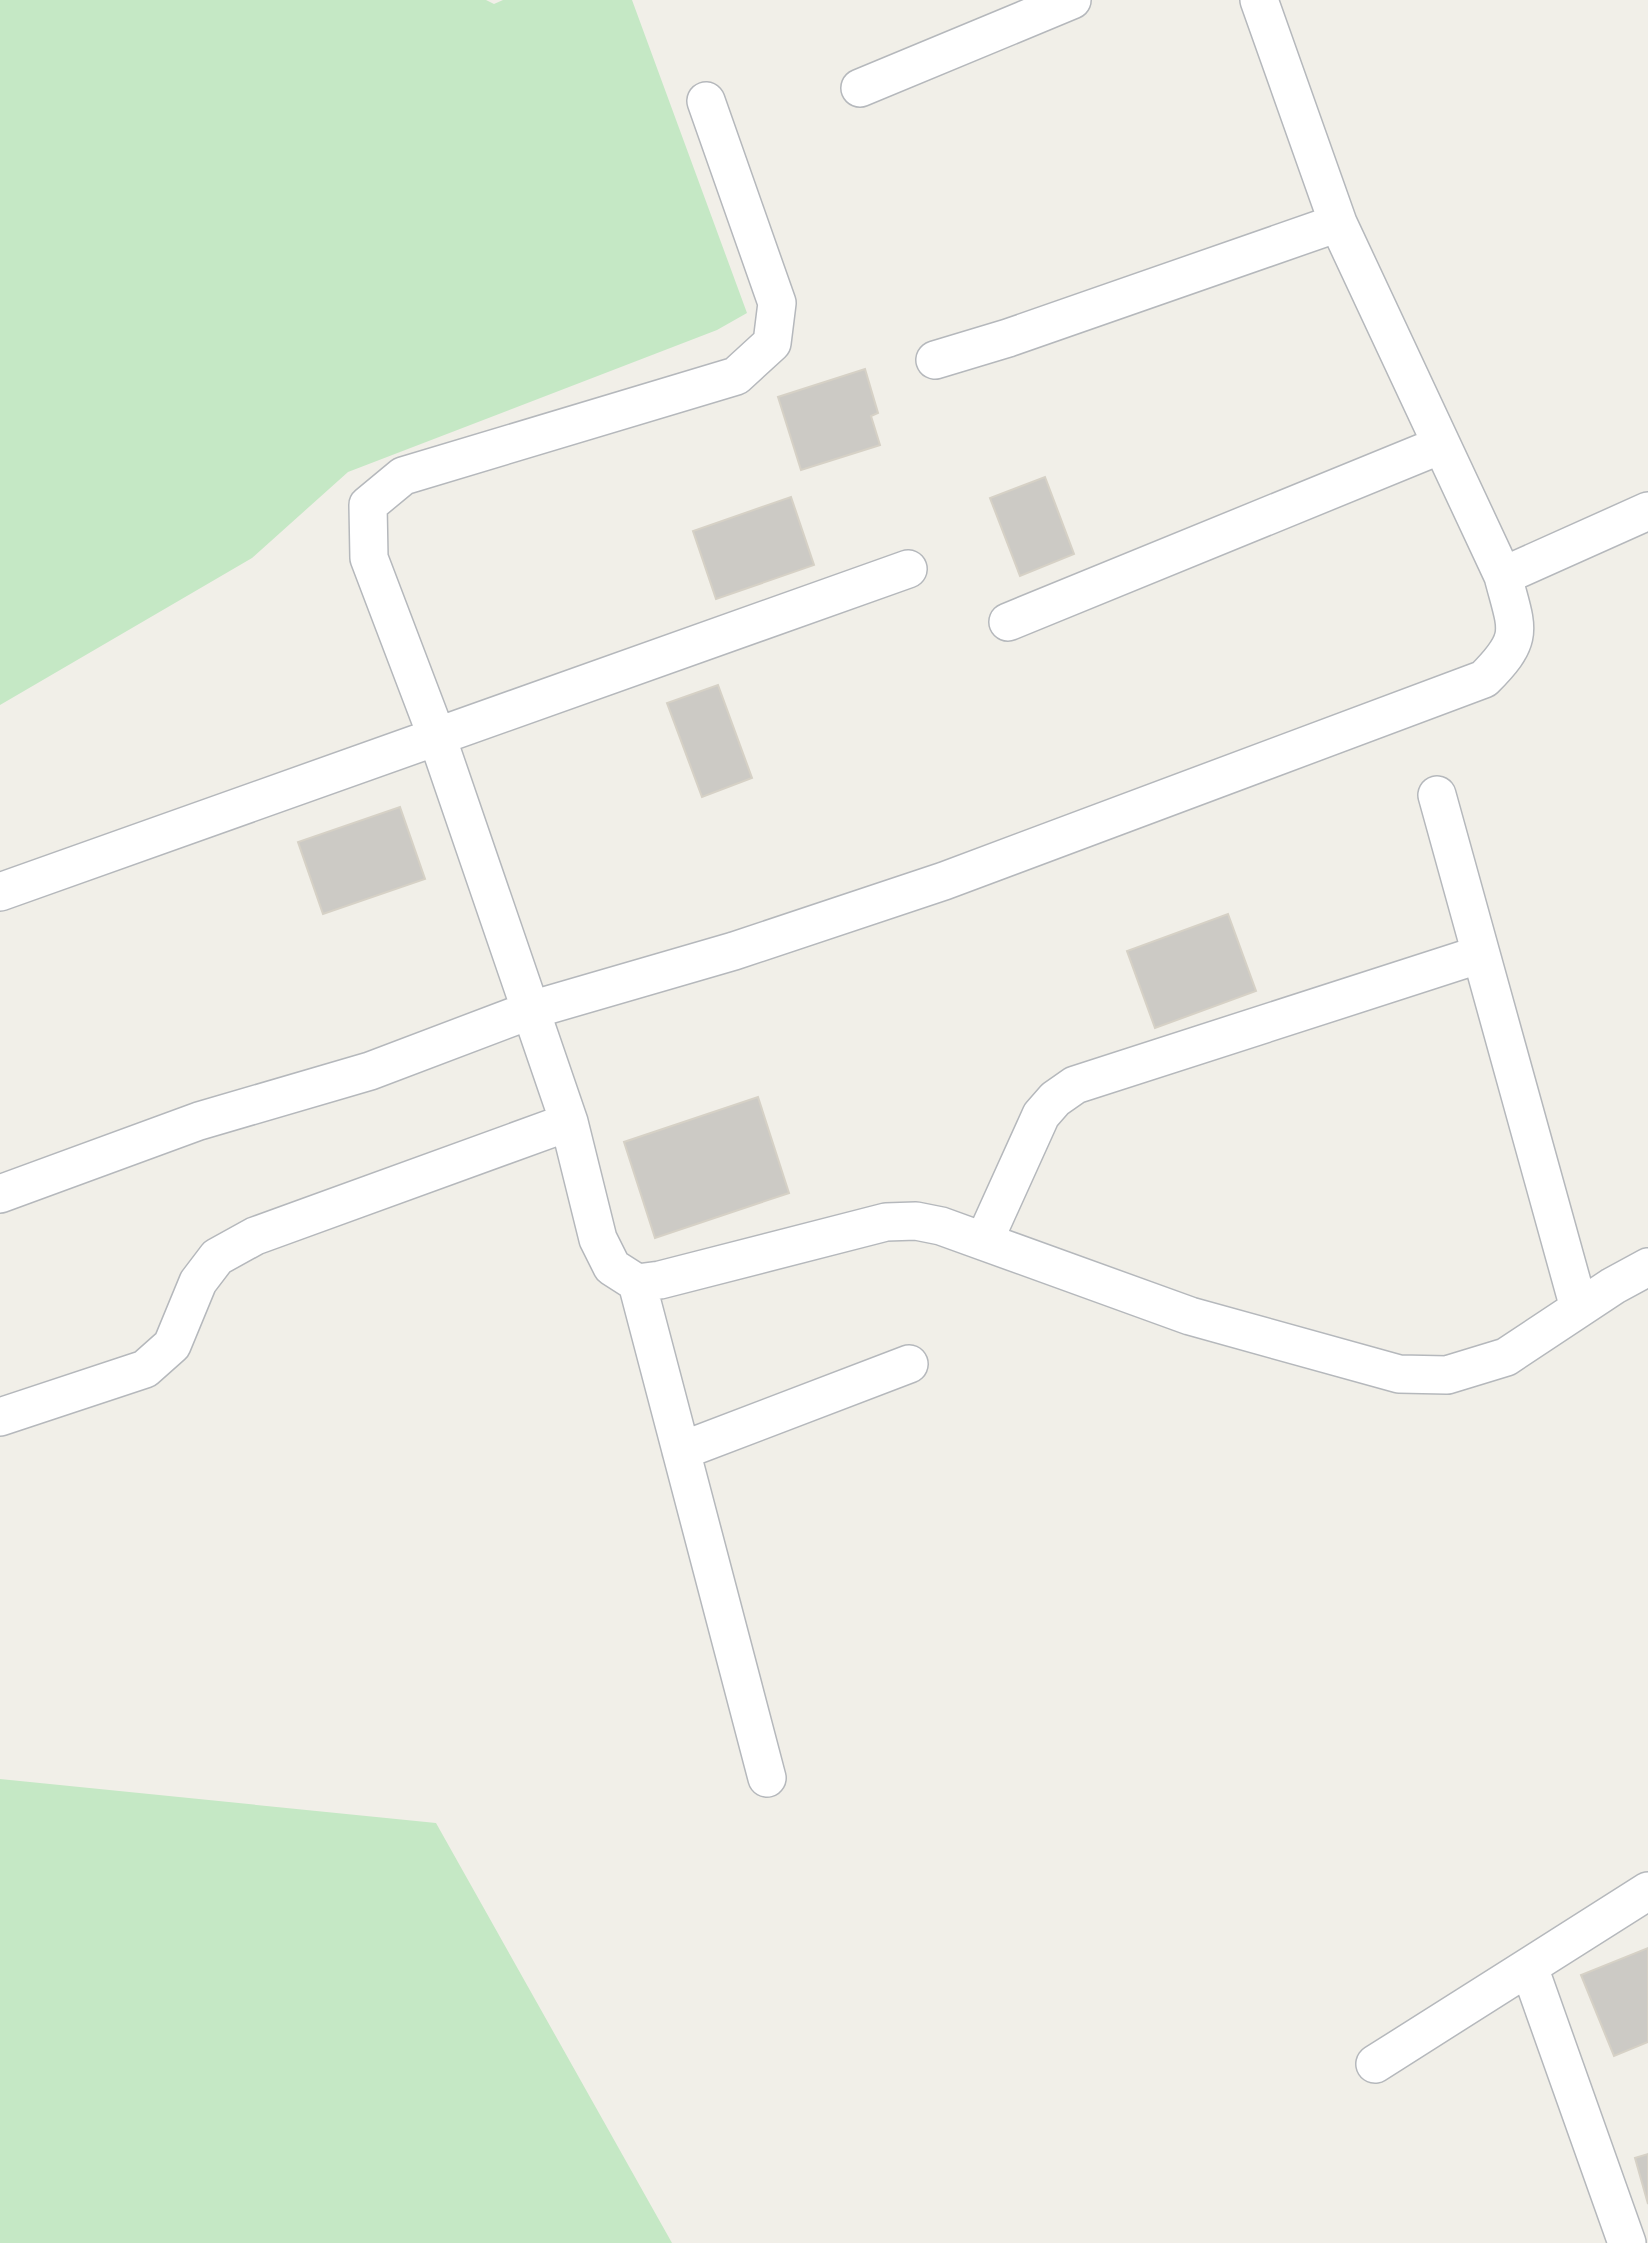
<svg xmlns="http://www.w3.org/2000/svg" width="1648" height="2243" font-family="Inter,sans-serif">
<style>
.green{fill:#c5e8c5}
.building{fill:#cccac5;stroke:#d6d1c6;stroke-width:2}
.lines{fill:none;stroke-linecap:round;stroke-linejoin:round}
.minor-casing{stroke:#b5b8bc;stroke-width:40}
.minor{stroke:#fff;stroke-width:37}
</style>
<rect width="100%" height="100%" fill="#f1efe8"/>
<path class="green" d="M0 0H486L494 4 503 0H632L747 313 717 330 348 472 252 558 0 705Z
M0 1779 436 1823 672 2243H0Z"/>
<path class="building" d="M865 369 878 413 871 416 880 445 801 470 778 397Z
M1045 477 1074 554 1020 576 990 498Z
M791 497 814 565 716 599 693 531Z
M718 685 752 778 702 797 667 703Z
M400 807 425 879 323 914 298 842Z
M1228 914 1256 991 1155 1028 1127 951Z
M758 1097 789 1193 655 1238 624 1142Z
M1648 1948V2042L1614 2056 1581 1975Z
M1648 2154V2204L1635 2158Z"/>
<g class="lines">
<g class="minor-casing">
<path id="minor" d="M1259 0 1338 223
M860 88 1072 0
M706 101 777 303 772 343 736 376 403 476 368 505 369 558 437 737 569 1122 598 1239 612 1267 637 1283 660 1280 886 1222 916 1221 941 1226 1190 1316 1399 1374 1447 1375 1506 1357 1613 1286 1648 1267
M1503 576 1648 511
M1008 622 1441 445
M1437 795 1579 1308
M0 892 908 569
M0 1194 199 1121 370 1071 531 1010 734 951 944 881 1484 679C1526 637 1517 630 1503 576L1338 223 1008 338 935 360
M984 1241 1041 1115 1055 1099 1075 1085 1481 954
M637 1283 767 1778
M0 1417 145 1369 172 1345 198 1282 217 1257 255 1236 569 1122
M681 1451 909 1364
M1529 1967 1627 2243
M1375 2064 1648 1891"/>
</g>
<use href="#minor" class="minor"/>
</g>
</svg>
